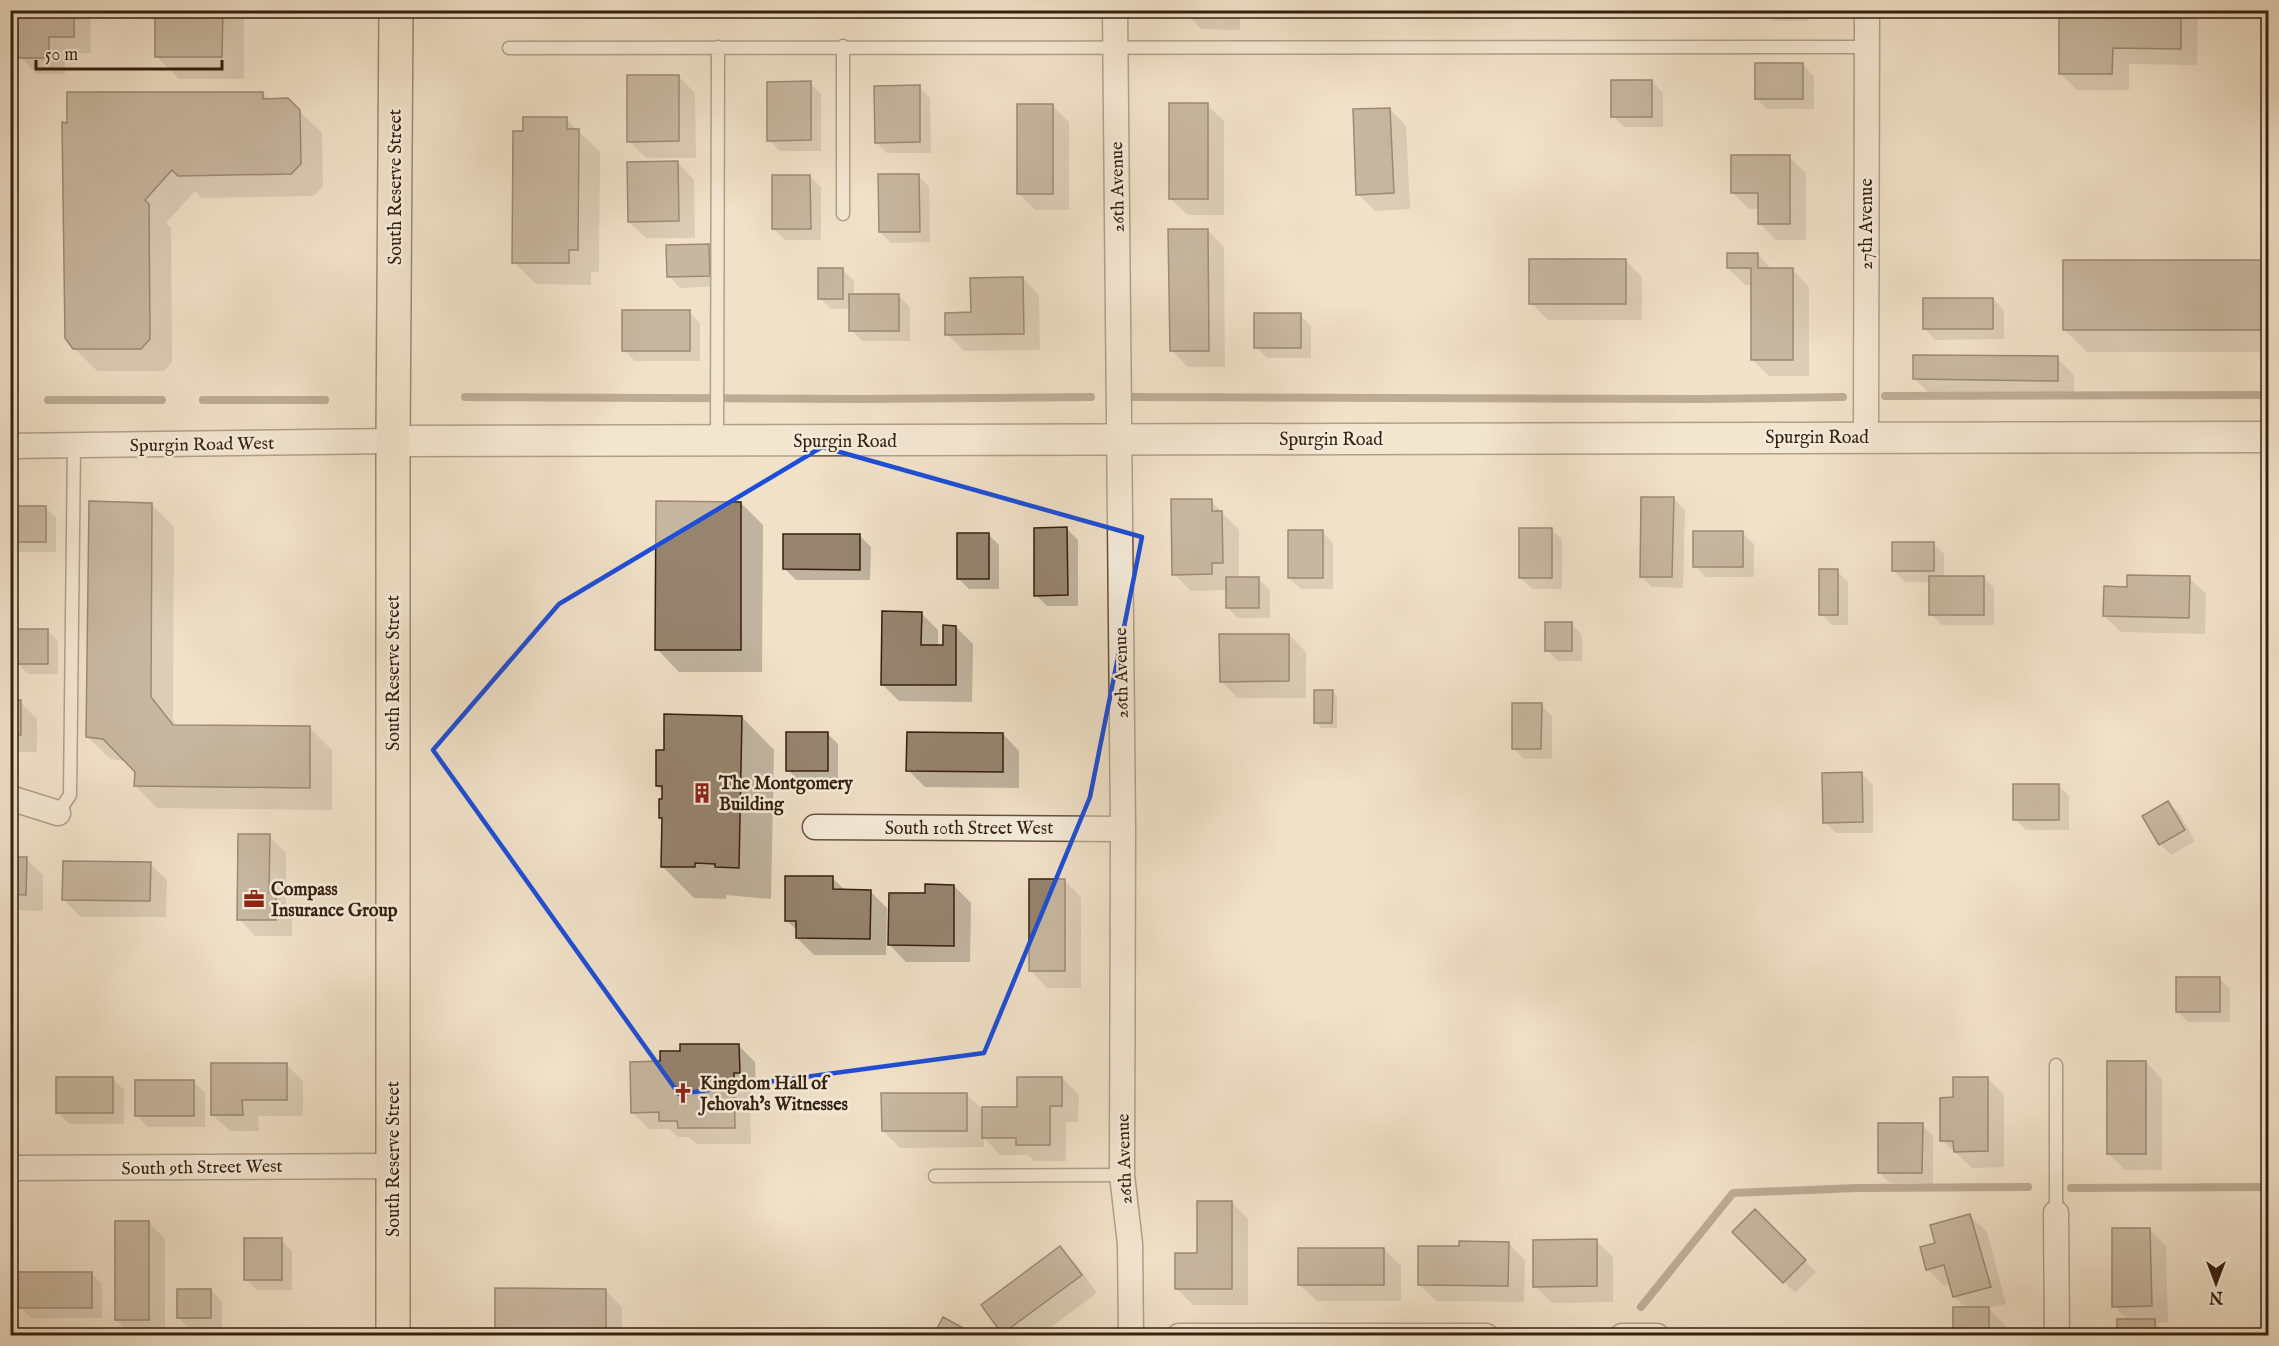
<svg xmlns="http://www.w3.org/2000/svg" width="2279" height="1346" font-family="'IM FELL English',serif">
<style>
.shadow{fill:#0003}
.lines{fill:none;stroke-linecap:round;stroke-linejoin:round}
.stream{stroke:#7f6c58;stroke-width:8}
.building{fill:#96846f;stroke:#351f0f;stroke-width:1.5}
.service-casing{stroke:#64503d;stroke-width:15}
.minor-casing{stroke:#64503d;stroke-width:27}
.tertiary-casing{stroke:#64503d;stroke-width:33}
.trunk-casing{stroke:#351f0f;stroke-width:36}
.service{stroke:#f5ecdb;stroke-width:12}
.minor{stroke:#f5ecdb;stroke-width:24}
.tertiary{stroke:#f5ecdb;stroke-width:30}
.trunk{stroke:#f0e1c8;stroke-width:33}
.marked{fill:none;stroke:#1d4ed8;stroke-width:4.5;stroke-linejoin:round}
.labels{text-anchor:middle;stroke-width:5;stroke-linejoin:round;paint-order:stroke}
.street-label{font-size:18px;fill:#351f0f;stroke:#f5ecdb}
.poi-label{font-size:18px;font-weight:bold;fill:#351f0f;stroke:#f5ecdb;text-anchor:start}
</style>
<rect width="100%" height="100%" fill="#f0e1c8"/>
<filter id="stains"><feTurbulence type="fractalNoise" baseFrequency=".00333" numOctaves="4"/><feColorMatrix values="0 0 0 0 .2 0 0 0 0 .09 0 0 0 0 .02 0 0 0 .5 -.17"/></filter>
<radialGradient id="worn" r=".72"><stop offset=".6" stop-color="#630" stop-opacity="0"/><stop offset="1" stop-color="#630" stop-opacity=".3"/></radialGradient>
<path class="shadow" d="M10 10H90L91 53H65V74H37L20 57V42H15L10 37Z
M156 10H244V79H179L156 56Z
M1027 10H1072V19H1036Z
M1184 10H1240V30L1201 29Z
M1549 10H1586V12H1550Z
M1764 10H1808V21H1774Z
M2061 10H2191L2198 17 2197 65 2129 64V90H2077L2060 73Z
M1803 65 1814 76V109H1767L1756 98Z
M678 76 695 93 696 158H646L629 141Z
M1652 81 1663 93V127H1624L1613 116Z
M810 83 821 94V151H780L769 140Z
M919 87 930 98 931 153H887L876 142Z
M263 93 270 100 299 111 322 133 323 187 313 196 202 198 195 191 166 223 171 228 172 362 164 371H97L74 348 64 124Z
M1052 105 1069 122V210H1035L1018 193Z
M1207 105 1224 121V215H1188L1171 199Z
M1390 109 1406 126 1410 209 1375 211 1358 194Z
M566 119 600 152 599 272H591V285L536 284 514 262 524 132Z
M1789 157 1806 173V240H1776L1759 223V209H1749L1732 192Z
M678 163 694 180 695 238H646L629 222Z
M918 175 929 187 930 242 891 243 880 232Z
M810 176 821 187V240H785L774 229Z
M1207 230 1224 247 1225 367H1188L1171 350Z
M708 245 720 256 721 286 680 288 669 276Z
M1757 254 1773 270H1793L1809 287V376H1769L1752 359V285H1745L1728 268Z
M1625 260 1642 277V320H1548L1531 303Z
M2065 261H2268V352H2087L2065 330Z
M843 270 854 281V296H899L910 307V341H862L851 330V309H831L820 298Z
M1023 278 1039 295 1040 350 964 351 947 334Z
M1993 299 2004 310V339L1935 340 1924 328Z
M689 312 700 323V361H635L624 350Z
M1300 315 1311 326V358H1267L1256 347Z
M2057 358 2074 375V397L1931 395 1914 378Z
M1674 499 1685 510 1683 588 1652 587 1641 576Z
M1211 501 1239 530V579H1258L1270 590V618H1238L1227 607V590L1191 591 1174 574Z
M741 503 763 525 762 672H679L657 649Z
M151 504 174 527 173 720 178 727H309L332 750V810L157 808 135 786 136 772 126 761 110 759 87 736Z
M10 507H45L56 518V552H10Z
M1067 529 1078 540V606H1047L1036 595Z
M1551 529 1562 540V589H1532L1521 578Z
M1322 532 1333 543V589H1301L1289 578Z
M1743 533 1754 544V577H1706L1695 566Z
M988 534 999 545V589H969L958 578Z
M860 536 871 547 870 580H796L785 569Z
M1933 543 1944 554V577H1983L1994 588V625H1942L1931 614V582H1905L1894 571Z
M1837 571 1848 582V625H1832L1821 614Z
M2189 578 2206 594 2205 634 2121 632 2104 616 2128 588Z
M921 613 938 630V647H945L956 627 973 644 972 702 899 701 882 684Z
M1571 623 1582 635V661H1558L1547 650Z
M47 630 58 641V674H28L17 663Z
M1289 635 1306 652V698H1238L1221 681Z
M1332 692 1337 697V728H1321L1316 722Z
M10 702H20L37 719V752H10Z
M1541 705 1552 716V759H1524L1513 748Z
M742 717 774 750 771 899 726 895V899L694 898 662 866 663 820 661 818 664 792 657 786 665 751Z
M827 733 838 744V781H799L788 770Z
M1003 734 1019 751V788L925 787 908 770Z
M1862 774 1873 785V833H1836L1825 822Z
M2058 785 2069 796V830H2026L2015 819Z
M2168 802 2179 813 2195 841 2171 855 2160 844Z
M269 836 286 853V905L292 911V936H255L239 919Z
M10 859H26L43 875V911L10 910Z
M150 864 167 880 166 917H81L64 900Z
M832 878 846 891H870L887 908 886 955H814L797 938 798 931 786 920Z
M1064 880 1081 897V988H1047L1031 971Z
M954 886 971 903 970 962H906L890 945 926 894Z
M2219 978 2230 989V1022H2188L2177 1011Z
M738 1045 755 1062 756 1089H750L751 1144H696L689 1137H678L669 1129H649L632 1112 662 1063 682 1052Z
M2146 1062 2162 1079V1170H2125L2108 1153Z
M286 1064 303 1081V1116H258L259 1131H230L213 1115Z
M1062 1078 1079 1095 1078 1122H1066V1161H1034L1028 1155H1000L984 1138V1147L900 1148 883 1131 966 1094 984 1111 1018 1109Z
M1987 1078 2004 1095V1167L1972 1168 1942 1140 1954 1099Z
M113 1079 124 1090V1124H69L58 1113Z
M194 1082 205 1093V1127H148L137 1116Z
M1922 1125 1933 1136V1184L1890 1183 1879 1172Z
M1231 1202 1248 1219V1305H1193L1176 1288Z
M1755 1211 1816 1272 1795 1293 1734 1232Z
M1970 1216 1987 1232 2006 1304 1988 1308 2005 1325V1336H1954L1966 1308 1954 1296 1950 1284 1944 1286 1927 1269 1937 1244Z
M148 1222 165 1239V1336H132L116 1319Z
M2149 1229 2166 1246 2168 1322 2156 1323 2169 1336H2118L2129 1321 2114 1306Z
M281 1240 292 1251V1290H257L246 1279Z
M1596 1241 1613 1257V1302L1552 1303 1535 1286Z
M1508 1243 1525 1260 1524 1302 1436 1301 1419 1284 1460 1248Z
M1060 1248 1077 1265 1097 1293 1039 1336H1006L983 1305Z
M1384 1249 1401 1266V1301H1317L1300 1285Z
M91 1273 102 1284V1318H31L20 1307Z
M211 1290 222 1302V1328H189L178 1317Z
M605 1290 622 1307V1336H497Z"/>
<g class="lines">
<path class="stream" d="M1885 396 2268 395
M465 397 860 399 1091 397
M1132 397 1701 399 1843 397
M48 400H162
M203 400H325
M2071 1188 2268 1187
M1641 1307 1733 1193 1857 1188 2028 1187"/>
</g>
<path class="building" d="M10 10H74V37H49V58H18V25H10Z
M155 10H223L222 57H155Z
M1182 10H1224V14L1182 13Z
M2059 10H2181V49L2113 48 2112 74H2059Z
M1755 63H1803V99H1755Z
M627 75H679V141L627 142Z
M1611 80H1652V117H1611Z
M811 81V140L767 141V82Z
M920 85V142L875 143 874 86Z
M67 92H263V99L288 98 300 110 301 164 291 174 178 176 172 170 145 200 149 204 150 339 141 349H73L65 338 62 122 67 123Z
M1169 103H1208V199H1169Z
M1017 104H1053V194H1017Z
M1390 108 1394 193 1356 195 1353 109Z
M523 117H567V129H579L578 250H569V263H512L513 131H523Z
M1731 155H1790V224H1758V193H1731Z
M678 161 679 221 628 222 627 162Z
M878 174H919L920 232H879Z
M772 175H810L811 229H772Z
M1168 229H1208L1209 351H1170Z
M709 244 710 276 667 277 666 245Z
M1727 253H1758V268H1793V360H1751V268H1727Z
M1529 259H1626V304H1529Z
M2063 260H2268V330H2063Z
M818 268H843V299H818Z
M1023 277 1024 334 945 335V313L971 312 970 278Z
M849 294H899V331H849Z
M1923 298H1993V329H1923Z
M622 310H690V351H622Z
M1254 313H1301V348H1254Z
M1913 355 2058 356V381L1913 379Z
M1641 497H1674L1672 577H1640Z
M1171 499H1212V511H1222L1223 563H1212V574L1172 575Z
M89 501 152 503 151 697 173 725 310 726V788L134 786 135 772 103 739 86 737Z
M656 501 741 502V650H655Z
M10 506H46V542H10Z
M1067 527 1068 595 1034 596V528Z
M1519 528H1552V578H1519Z
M1288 530H1323V578H1288Z
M1693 531H1743V567H1693Z
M957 533H989V579H957Z
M783 534H860V570L783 569Z
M1892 542H1934V571H1892Z
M1819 569H1838V615H1819Z
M2127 575 2190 576 2189 618 2103 616 2104 586 2127 587Z
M1929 576H1984V615H1929Z
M1226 577H1259V608H1226Z
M882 611 922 612 921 645H943V625L956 626V685H881Z
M1545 622H1572V651H1545Z
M16 629H48V664H16Z
M1219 634H1289V681L1220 682Z
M1314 690H1333L1332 723H1314Z
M10 700H21V735H10Z
M1512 703H1542L1541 749H1512Z
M664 714 742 716 739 868 715 867V864L695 863V867H661L662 818H659V799H662V786H656V750H664Z
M786 732H828V771H786Z
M907 732 1003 733V772L906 771Z
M1862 772 1863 822 1823 823 1822 773Z
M2013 784H2059V820H2013Z
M2168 801 2185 830 2159 845 2142 816Z
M238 834H270L269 893H276V920H237Z
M10 857H27L26 895 10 894Z
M63 861 151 862 150 901 62 900Z
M785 876H833V889L871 890 870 939 796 938V921H785Z
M1029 879H1065V971H1029Z
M925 884 954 885V946L888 945 889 893H925Z
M2176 977H2220V1012H2176Z
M680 1044H739L740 1073H734L735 1128H678L677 1121H659V1112L631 1113 630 1062 660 1061V1051H680Z
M2107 1061H2146V1154H2107Z
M211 1063H287V1100H242L243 1115H211Z
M56 1077H113V1113H56Z
M1017 1077H1062V1106H1050V1145H1016V1138H982V1107H1017Z
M1953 1077H1988V1151L1954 1152 1953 1141H1940V1098L1953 1097Z
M135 1080H194V1116H135Z
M881 1093H967V1131H882Z
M1878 1123H1923L1922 1173H1878Z
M1197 1201H1232V1289H1175V1253H1197Z
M1755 1209 1806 1260 1783 1283 1732 1232Z
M1970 1214 1991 1287 1953 1297 1944 1265 1926 1270 1920 1247 1935 1243 1930 1225Z
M115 1221H149V1320H115Z
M2112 1228H2150L2152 1306 2112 1307Z
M244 1238H282V1280H244Z
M1597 1239V1286L1533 1287V1240Z
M1459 1241 1509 1242 1508 1286 1418 1285V1246H1459Z
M1060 1246 1082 1275 1002 1334 981 1305Z
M1298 1248H1384V1285H1298Z
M18 1272H92V1308H18Z
M495 1288 606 1289V1336H495Z
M177 1289H211V1318H177Z
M1953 1307H1989V1336H1953Z
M943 1317 974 1334 973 1336H933Z
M2117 1319H2155V1336H2117Z
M1830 1329V1336H1791V1330Z"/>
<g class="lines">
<g class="service-casing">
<path id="service" d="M843 46V214
M509 48 1867 47
M717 441 718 47
M58 813 70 795 74 445
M2056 1065V1213
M935 1176 1122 1175"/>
</g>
<g class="minor-casing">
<path id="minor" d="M1115 10 1123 829 1122 1175 1130 1244 1131 1336
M1866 437 1867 10
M10 446 393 441
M10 798 58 813
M815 827 1123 829
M10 1168 393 1166
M2056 1213 2057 1336
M1179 1336H1486
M1622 1336H1657"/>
</g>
<g class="tertiary-casing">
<path id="tertiary" d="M393 441 2268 437"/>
</g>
<g class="trunk-casing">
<path id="trunk" d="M393 1336V441L396 10"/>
</g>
<use href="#service" class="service"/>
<use href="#minor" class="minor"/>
<use href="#tertiary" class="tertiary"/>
<use href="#trunk" class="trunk"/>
</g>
<path d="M0 0H2279V1346H0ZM822 447 1142 537 1090 797 984 1053 679 1094 433 750 559 604Z" fill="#f0e1c8" fill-opacity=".55" fill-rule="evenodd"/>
<path class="marked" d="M822 447 1142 537 1090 797 984 1053 679 1094 433 750 559 604Z"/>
<defs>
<g id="building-bare" transform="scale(1.62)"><path d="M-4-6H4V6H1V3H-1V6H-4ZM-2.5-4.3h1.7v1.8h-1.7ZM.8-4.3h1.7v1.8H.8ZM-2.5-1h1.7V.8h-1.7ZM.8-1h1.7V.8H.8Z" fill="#8f2418" stroke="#f5ecdb" stroke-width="2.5" paint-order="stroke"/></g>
<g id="office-bare" transform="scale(1.62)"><path d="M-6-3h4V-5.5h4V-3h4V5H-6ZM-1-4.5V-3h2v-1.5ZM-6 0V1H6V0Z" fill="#8f2418" stroke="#f5ecdb" stroke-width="2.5" paint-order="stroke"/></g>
<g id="church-bare" transform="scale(1.62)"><path d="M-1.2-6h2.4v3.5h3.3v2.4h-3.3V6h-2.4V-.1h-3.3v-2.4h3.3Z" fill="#8f2418" stroke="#f5ecdb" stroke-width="2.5" paint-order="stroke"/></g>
</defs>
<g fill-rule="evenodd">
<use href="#building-bare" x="702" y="793"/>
<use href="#office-bare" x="254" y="899"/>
<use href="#church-bare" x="683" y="1093"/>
</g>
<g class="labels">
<g class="street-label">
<text transform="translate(395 187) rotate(-90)" y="6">South Reserve Street</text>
<text transform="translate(1117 187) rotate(-91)" y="6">26th Avenue</text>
<text transform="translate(1866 224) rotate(-90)" y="6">27th Avenue</text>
<text x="1817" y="443">Spurgin Road</text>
<text x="1331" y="445">Spurgin Road</text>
<text x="845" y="447">Spurgin Road</text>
<text transform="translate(202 444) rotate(-1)" y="6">Spurgin Road West</text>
<text transform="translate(393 673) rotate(-90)" y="6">South Reserve Street</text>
<text transform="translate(1121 673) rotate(-91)" y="6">26th Avenue</text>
<text x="969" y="834">South 10th Street West</text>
<text transform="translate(393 1159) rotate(-90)" y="6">South Reserve Street</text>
<text transform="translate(1124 1159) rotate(-92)" y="6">26th Avenue</text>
<text transform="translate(202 1167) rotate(-1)" y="6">South 9th Street West</text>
</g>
<g class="poi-label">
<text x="719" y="789">The Montgomery<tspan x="719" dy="21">Building</tspan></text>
<text x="271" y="895">Compass<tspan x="271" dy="21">Insurance Group</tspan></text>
<text x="700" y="1089">Kingdom Hall of<tspan x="700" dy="21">Jehovah's Witnesses</tspan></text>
</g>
</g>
<rect width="2279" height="1346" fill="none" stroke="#f0e1c8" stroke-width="36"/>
<rect x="12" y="12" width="2255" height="1322" fill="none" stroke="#351f0f" stroke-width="3"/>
<rect x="18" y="18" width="2243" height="1310" fill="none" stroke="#351f0f" stroke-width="1.5"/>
<g transform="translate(2216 1283) rotate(180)" stroke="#f5ecdb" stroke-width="4.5" paint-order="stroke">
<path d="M0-4.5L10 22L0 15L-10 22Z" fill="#351f0f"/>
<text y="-9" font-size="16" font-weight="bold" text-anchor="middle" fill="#351f0f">N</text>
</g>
<path d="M36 60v9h186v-9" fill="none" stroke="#351f0f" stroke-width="3"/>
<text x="45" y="60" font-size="18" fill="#351f0f" stroke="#f5ecdb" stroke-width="4.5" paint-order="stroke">50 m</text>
<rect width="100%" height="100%" filter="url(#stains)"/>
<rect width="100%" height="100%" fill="url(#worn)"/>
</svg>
